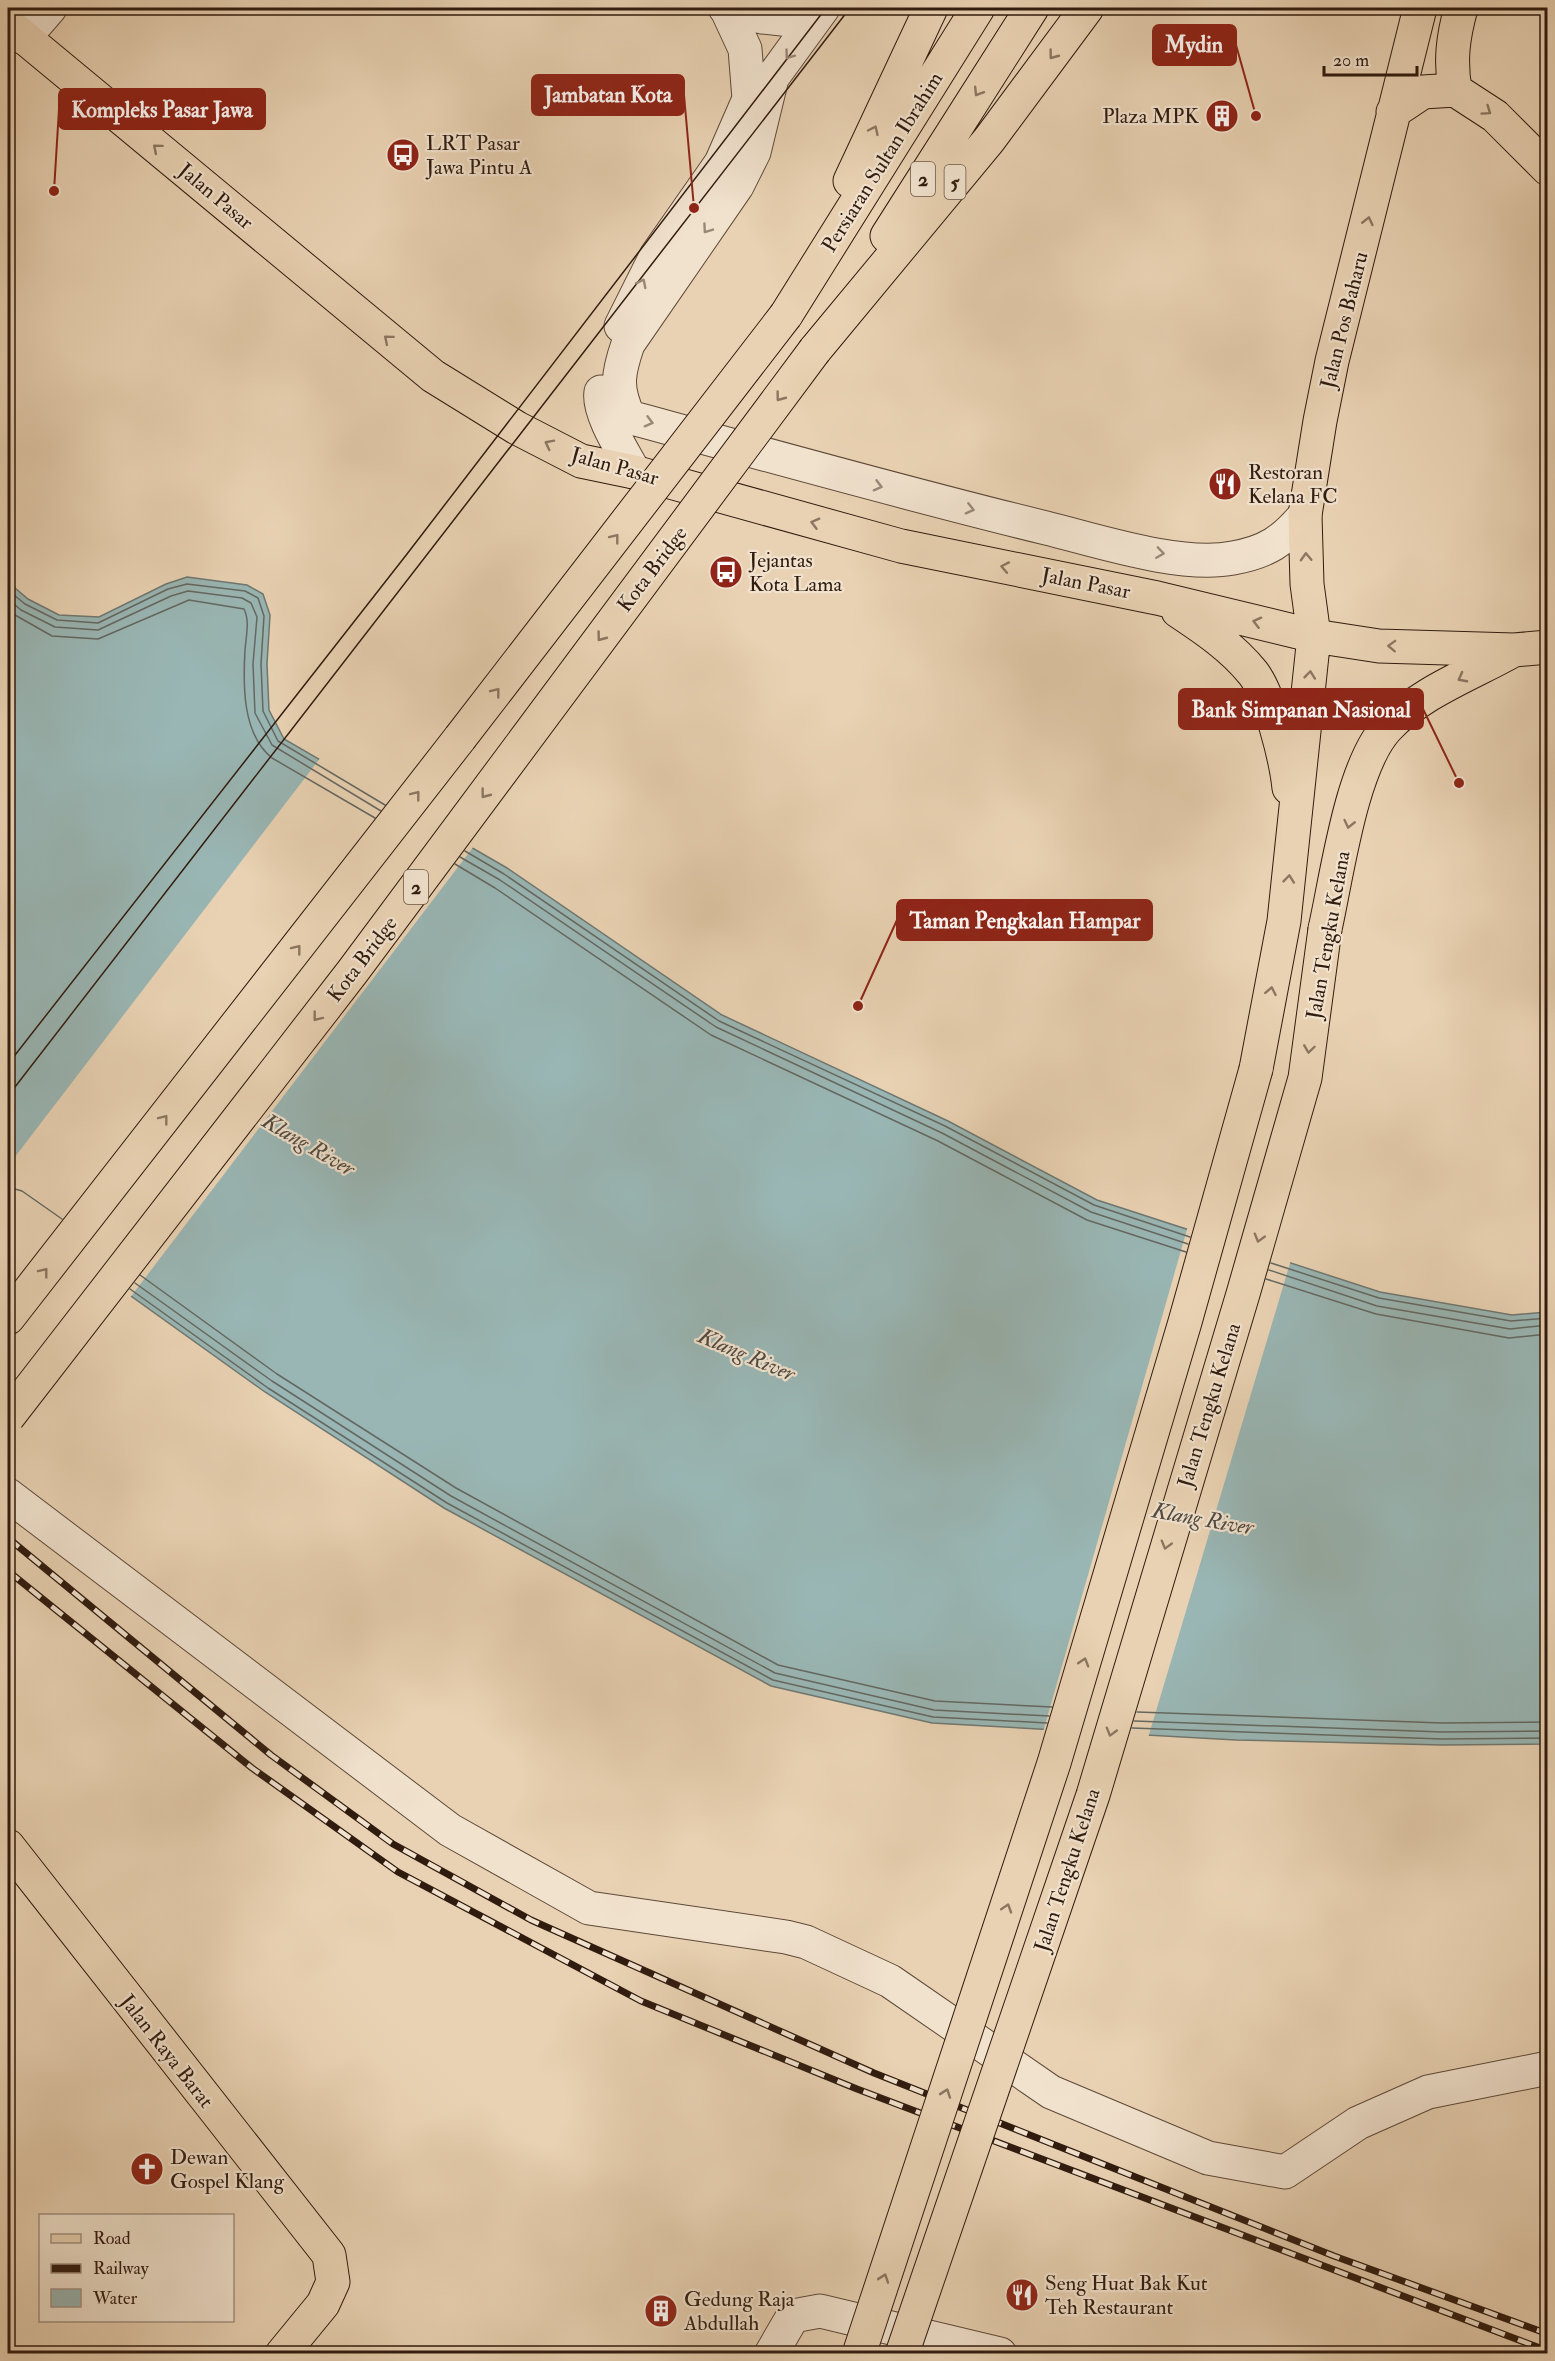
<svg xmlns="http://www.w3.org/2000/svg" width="1555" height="2361" font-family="'IM FELL Double Pica',serif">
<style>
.water{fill:#99b6b4;stroke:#6f7872;stroke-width:1.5}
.pier{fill:#e9d2b3}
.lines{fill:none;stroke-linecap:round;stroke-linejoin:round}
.shore{stroke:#646862;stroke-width:1.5}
.minor-casing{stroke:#5e4938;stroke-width:35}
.major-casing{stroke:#301b0f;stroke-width:35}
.highway-casing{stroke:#301b0f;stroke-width:35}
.minor{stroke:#f1e2ce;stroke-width:33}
.major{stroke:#e9d2b3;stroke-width:33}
.highway{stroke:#e9d2b3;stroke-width:33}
.tram{stroke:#301b0f;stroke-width:1.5}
.rail-casing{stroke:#301b0f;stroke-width:7}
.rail{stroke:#f1e2ce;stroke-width:4.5;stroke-dasharray:14;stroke-linecap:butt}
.highway-bridge-casing{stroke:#301b0f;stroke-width:35;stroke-linecap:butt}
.highway-bridge{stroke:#e9d2b3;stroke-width:33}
.oneway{stroke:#9a8878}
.oneway2{stroke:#8c7661}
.labels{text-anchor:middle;stroke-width:4.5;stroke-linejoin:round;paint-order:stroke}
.shield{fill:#f1e2ce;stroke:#6a5748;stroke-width:1.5}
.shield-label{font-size:20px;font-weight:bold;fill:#301b0f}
.poi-label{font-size:21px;fill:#301b0f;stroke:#f1e2ce;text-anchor:start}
.street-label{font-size:21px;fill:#301b0f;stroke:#f1e2ce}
.water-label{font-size:22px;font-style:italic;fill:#504a41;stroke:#f1e2ce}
.leader{fill:none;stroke:#8f2418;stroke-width:2}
.callout-dot{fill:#8f2418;stroke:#f1e2ce;stroke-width:2}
.callout{fill:#8f2418;stroke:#8f2418;stroke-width:2}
.callout-label{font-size:22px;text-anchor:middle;font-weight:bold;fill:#fff}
</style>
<rect width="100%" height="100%" fill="#e9d2b3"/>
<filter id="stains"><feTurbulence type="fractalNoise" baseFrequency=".00333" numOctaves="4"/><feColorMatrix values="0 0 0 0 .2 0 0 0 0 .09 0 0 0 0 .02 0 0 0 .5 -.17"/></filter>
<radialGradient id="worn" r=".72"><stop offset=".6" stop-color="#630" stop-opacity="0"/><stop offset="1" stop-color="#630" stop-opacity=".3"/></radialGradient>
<path class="water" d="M187 577 247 585 263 594 270 615 267 664 269 710 284 739 507 868 722 1015 948 1121 1097 1200 1380 1292 1512 1315 1547 1312V1744L1442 1745 1236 1740 932 1723 771 1686 444 1508 265 1392 8 1208V582L28 599 59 615 99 617 166 584Z"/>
<path class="pier" d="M321 757 474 846 129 1299 8 1212V1166Z
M1188 1226 1291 1260 1148 1738 1043 1732Z"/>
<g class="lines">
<path class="shore" d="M8 590 25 604 57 620 98 623 168 589 187 584 245 591 258 598 264 616 261 664 263 711 278 741 385 805
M8 599 21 610 55 627 98 630 171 596 188 591 242 598 251 603 257 617 253 664 255 713 272 745 381 811
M8 611 52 636 98 639 189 600 244 609C250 621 246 636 245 650 243 684 242 734 272 758L375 818
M465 851 504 874 719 1021 945 1126 1094 1205 1190 1237
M460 857 500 880 716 1027 942 1133 1091 1212 1188 1244
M455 864 495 888 711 1035 938 1141 1087 1220 1186 1252
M8 1187 22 1191 62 1219
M1271 1263 1379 1298 1511 1321 1548 1318
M1269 1270 1377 1306 1510 1329 1548 1325
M140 1275 277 1374 456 1488 778 1665 935 1701 1052 1707
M1266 1279 1376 1314 1509 1338 1548 1334
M135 1283 272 1381 451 1496 775 1673 934 1710 1049 1716
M130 1289 268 1388 447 1503 773 1680 933 1717 1047 1723
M1137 1712 1442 1723 1548 1722
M1134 1721 1442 1732 1548 1731
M1132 1728 1442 1739 1548 1738"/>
<g class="minor-casing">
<path id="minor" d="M725 8 762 17 791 20 822 8
M823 8 772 78 754 152 737 186 628 344C618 373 615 388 629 417 768 455 906 494 1046 528 1099 541 1180 568 1233 558 1267 552 1283 541 1305 515
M24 38 50 8
M621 326 656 256 721 163 749 99 745 49 726 8
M601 392C597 412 624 453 634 472
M8 1495 450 1830 589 1908 786 1937 806 1942 890 1981 1051 2092 1208 2158 1285 2172 1358 2123 1428 2092 1548 2068
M771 2354 793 2316 820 2311 1000 2354"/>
</g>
<g class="major-casing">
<path id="major" d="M1461 8C1453 37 1450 60 1455 90L1495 116 1548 169
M1393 112 1423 92 1455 90
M1314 636 1307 584 1305 515 1320 421 1332 361 1420 8
M8 1846 329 2255 333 2282 323 2304 282 2354"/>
</g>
<g class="highway-casing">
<path id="highway" d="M8 24 433 376 517 428 581 461 634 472 901 546 1157 598 1314 636 1379 646 1514 650 1548 647
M850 181 931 8
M887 236 1032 8
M786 315 978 8
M815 350 989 140 1087 8
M1178 611C1205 629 1232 647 1253 673 1270 695 1286 759 1289 788
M1325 929C1337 876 1351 767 1387 728 1419 693 1471 674 1512 651
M1256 1069 1284 921 1314 636
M8 1318 460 738"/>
</g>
<use href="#minor" class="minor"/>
<use href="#major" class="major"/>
<use href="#highway" class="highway"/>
<path class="tram" d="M8 1064 407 554 826 8
M8 1096 850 8"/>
<g class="rail-casing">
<path id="rail" d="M8 1538 271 1755 393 1844 531 1920 874 2073 1334 2256 1548 2334
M8 1571 252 1768 398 1872 641 2001 857 2089 1548 2351"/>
</g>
<use href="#rail" class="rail"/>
<g class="highway-bridge-casing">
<path id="highway-bridge" d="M460 738 786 315
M8 1417 353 971 815 350
M859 2354 1054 1763 1185 1322 1256 1069
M902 2354 1093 1795 1243 1294 1305 1078 1325 929"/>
</g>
<use href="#highway-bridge" class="highway-bridge"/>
</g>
<defs><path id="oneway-chevron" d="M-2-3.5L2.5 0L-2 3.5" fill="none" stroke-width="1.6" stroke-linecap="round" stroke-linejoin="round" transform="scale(1.5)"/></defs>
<g class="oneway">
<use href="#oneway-chevron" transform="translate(789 55) rotate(126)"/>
<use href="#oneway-chevron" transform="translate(707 229) rotate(125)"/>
<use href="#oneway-chevron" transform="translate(642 283) rotate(-63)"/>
<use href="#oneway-chevron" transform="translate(649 422) rotate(15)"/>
<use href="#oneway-chevron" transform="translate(878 486) rotate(15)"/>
<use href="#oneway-chevron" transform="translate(970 509) rotate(14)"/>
<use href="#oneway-chevron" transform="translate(1160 553) rotate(8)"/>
</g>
<g class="oneway2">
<use href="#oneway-chevron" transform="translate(1053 55) rotate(127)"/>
<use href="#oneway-chevron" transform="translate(978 92) rotate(122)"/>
<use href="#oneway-chevron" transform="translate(1487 111) rotate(35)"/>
<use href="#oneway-chevron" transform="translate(874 130) rotate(-65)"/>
<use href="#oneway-chevron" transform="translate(157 148) rotate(-140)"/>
<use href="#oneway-chevron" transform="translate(1368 221) rotate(-77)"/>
<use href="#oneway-chevron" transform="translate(388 339) rotate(-140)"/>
<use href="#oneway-chevron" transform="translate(780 397) rotate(127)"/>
<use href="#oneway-chevron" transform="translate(549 444) rotate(-153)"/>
<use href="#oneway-chevron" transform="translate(815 523) rotate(-165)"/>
<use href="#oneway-chevron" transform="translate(615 538) rotate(-52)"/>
<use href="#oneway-chevron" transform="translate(1306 557) rotate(-92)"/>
<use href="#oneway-chevron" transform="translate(1005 567) rotate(-169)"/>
<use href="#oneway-chevron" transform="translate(1257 622) rotate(-166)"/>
<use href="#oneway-chevron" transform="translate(601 637) rotate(127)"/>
<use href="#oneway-chevron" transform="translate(1392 646) rotate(-178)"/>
<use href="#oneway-chevron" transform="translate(1310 675) rotate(-84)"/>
<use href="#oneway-chevron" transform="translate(1462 678) rotate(152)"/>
<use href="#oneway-chevron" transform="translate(496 692) rotate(-52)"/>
<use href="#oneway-chevron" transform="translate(485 794) rotate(127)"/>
<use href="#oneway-chevron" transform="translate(416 795) rotate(-52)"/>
<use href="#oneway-chevron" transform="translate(1349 824) rotate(103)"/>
<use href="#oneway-chevron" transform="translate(1289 879) rotate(-84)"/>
<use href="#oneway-chevron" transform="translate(297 949) rotate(-52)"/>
<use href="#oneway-chevron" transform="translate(1271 991) rotate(-79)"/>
<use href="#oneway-chevron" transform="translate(317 1017) rotate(128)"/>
<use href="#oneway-chevron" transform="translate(1309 1049) rotate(98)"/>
<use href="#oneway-chevron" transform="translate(164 1119) rotate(-52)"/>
<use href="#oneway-chevron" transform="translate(1259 1238) rotate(106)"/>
<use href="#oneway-chevron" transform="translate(44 1272) rotate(-52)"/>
<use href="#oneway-chevron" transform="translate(1166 1545) rotate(106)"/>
<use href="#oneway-chevron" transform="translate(1084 1662) rotate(-73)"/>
<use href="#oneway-chevron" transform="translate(1111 1732) rotate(106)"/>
<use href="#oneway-chevron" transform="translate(1007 1908) rotate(-72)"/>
<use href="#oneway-chevron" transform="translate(946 2093) rotate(-71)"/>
<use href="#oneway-chevron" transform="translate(884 2278) rotate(-71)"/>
</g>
<defs>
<g id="building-disc" transform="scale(1.725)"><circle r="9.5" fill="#8f2418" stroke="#f1e2ce"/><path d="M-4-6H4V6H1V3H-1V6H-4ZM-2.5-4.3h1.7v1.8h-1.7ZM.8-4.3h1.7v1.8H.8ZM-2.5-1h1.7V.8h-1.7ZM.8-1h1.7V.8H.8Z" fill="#fff"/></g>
<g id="bus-disc" transform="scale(1.725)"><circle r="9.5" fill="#8f2418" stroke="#f1e2ce"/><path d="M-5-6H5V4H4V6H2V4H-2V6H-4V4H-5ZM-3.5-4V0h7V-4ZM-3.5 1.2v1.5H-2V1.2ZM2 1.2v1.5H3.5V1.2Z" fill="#fff"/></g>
<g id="restaurant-disc" transform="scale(1.725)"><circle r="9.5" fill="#8f2418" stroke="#f1e2ce"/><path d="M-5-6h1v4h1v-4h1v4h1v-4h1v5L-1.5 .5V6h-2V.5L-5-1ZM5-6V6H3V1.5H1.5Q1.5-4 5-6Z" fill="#fff"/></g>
<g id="church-disc" transform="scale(1.725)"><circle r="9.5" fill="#8f2418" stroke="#f1e2ce"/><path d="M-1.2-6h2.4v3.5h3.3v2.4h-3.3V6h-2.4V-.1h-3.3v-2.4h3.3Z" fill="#fff"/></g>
</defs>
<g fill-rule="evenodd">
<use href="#building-disc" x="1222" y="116"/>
<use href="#bus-disc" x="403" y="155"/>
<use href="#restaurant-disc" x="1225" y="484"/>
<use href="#bus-disc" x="726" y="572"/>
<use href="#church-disc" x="147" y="2169"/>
<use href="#restaurant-disc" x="1022" y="2295"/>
<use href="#building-disc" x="661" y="2311"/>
</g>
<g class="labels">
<g class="shield">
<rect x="911" y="162" width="24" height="34" rx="4.5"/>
<rect x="944.5" y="165" width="21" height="34" rx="4.5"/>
<rect x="404" y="870" width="24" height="34" rx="4.5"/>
</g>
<g class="shield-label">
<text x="923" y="186">2</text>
<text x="955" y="189">5</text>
<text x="416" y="894">2</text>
</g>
<g class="poi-label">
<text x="1199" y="123" text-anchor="end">Plaza MPK</text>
<text x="426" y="150">LRT Pasar<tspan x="426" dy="24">Jawa Pintu A</tspan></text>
<text x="1248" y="479">Restoran<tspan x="1248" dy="24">Kelana FC</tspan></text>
<text x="749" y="567">Jejantas<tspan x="749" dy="24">Kota Lama</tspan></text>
<text x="170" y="2164">Dewan<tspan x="170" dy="24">Gospel Klang</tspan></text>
<text x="1045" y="2290">Seng Huat Bak Kut<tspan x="1045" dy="24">Teh Restaurant</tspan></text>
<text x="684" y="2306">Gedung Raja<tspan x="684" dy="24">Abdullah</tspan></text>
</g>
<g class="street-label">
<text transform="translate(882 162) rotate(-58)" y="7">Persiaran Sultan Ibrahim</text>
<text transform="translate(216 196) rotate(40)" y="7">Jalan Pasar</text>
<text transform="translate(1344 320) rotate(-76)" y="7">Jalan Pos Baharu</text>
<text transform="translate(615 466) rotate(16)" y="7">Jalan Pasar</text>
<text transform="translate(652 569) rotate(-53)" y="7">Kota Bridge</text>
<text transform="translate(1086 583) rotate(11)" y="7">Jalan Pasar</text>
<text transform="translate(1328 935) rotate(-80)" y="7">Jalan Tengku Kelana</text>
<text transform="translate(362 959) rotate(-53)" y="7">Kota Bridge</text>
<text transform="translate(1209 1405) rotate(-73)" y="7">Jalan Tengku Kelana</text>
<text transform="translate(1067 1870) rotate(-72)" y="7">Jalan Tengku Kelana</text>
<text transform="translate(167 2051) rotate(52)" y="7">Jalan Raya Barat</text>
</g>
<g class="water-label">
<text transform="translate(309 1144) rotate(30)" y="8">Klang River</text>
<text transform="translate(747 1354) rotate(23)" y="8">Klang River</text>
<text transform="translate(1203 1518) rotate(10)" y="8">Klang River</text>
</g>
</g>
<path class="leader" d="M1256 116L1236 45M694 208L684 95M54 191L59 109M1459 783L1423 709M858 1006L897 920"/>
<g class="callout-dot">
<circle cx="1256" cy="116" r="6"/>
<circle cx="694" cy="208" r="6"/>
<circle cx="54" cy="191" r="6"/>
<circle cx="1459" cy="783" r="6"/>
<circle cx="858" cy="1006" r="6"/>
</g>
<g class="callout">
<rect x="1153" y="25" width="83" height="40" rx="6"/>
<rect x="532" y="75" width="152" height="40" rx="6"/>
<rect x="59" y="89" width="206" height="40" rx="6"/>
<rect x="1179" y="689" width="244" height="40" rx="6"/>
<rect x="897" y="900" width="255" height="40" rx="6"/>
</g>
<g class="callout-label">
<text x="1194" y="52">Mydin</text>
<text x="608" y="102">Jambatan Kota</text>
<text x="162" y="117">Kompleks Pasar Jawa</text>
<text x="1301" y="717">Bank Simpanan Nasional</text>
<text x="1025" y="928">Taman Pengkalan Hampar</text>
</g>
<rect width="1555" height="2361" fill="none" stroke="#e9d2b3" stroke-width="30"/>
<rect x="9" y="9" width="1537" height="2343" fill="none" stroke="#301b0f" stroke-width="3"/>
<rect x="15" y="15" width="1525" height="2331" fill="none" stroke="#301b0f" stroke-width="1.5"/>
<rect x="39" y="2214" width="195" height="108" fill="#f1e2ce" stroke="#a49282" stroke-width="1.5"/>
<rect x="51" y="2234" width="30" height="9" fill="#e9d2b3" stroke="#a49282" stroke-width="1.5"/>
<text x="93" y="2244" font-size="18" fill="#301b0f">Road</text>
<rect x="51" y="2264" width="30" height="9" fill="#301b0f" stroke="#a49282" stroke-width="1.5"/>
<text x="93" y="2274" font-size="18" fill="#301b0f">Railway</text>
<rect x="51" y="2289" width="30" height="18" fill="#99b6b4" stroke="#a49282" stroke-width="1.5"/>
<text x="93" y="2304" font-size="18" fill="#301b0f">Water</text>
<path d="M1324 66v9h93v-9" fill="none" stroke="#301b0f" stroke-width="3"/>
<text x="1333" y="66" font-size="18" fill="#301b0f" stroke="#f1e2ce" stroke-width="4.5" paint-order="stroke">20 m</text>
<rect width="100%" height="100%" filter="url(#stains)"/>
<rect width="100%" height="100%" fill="url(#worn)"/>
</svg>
